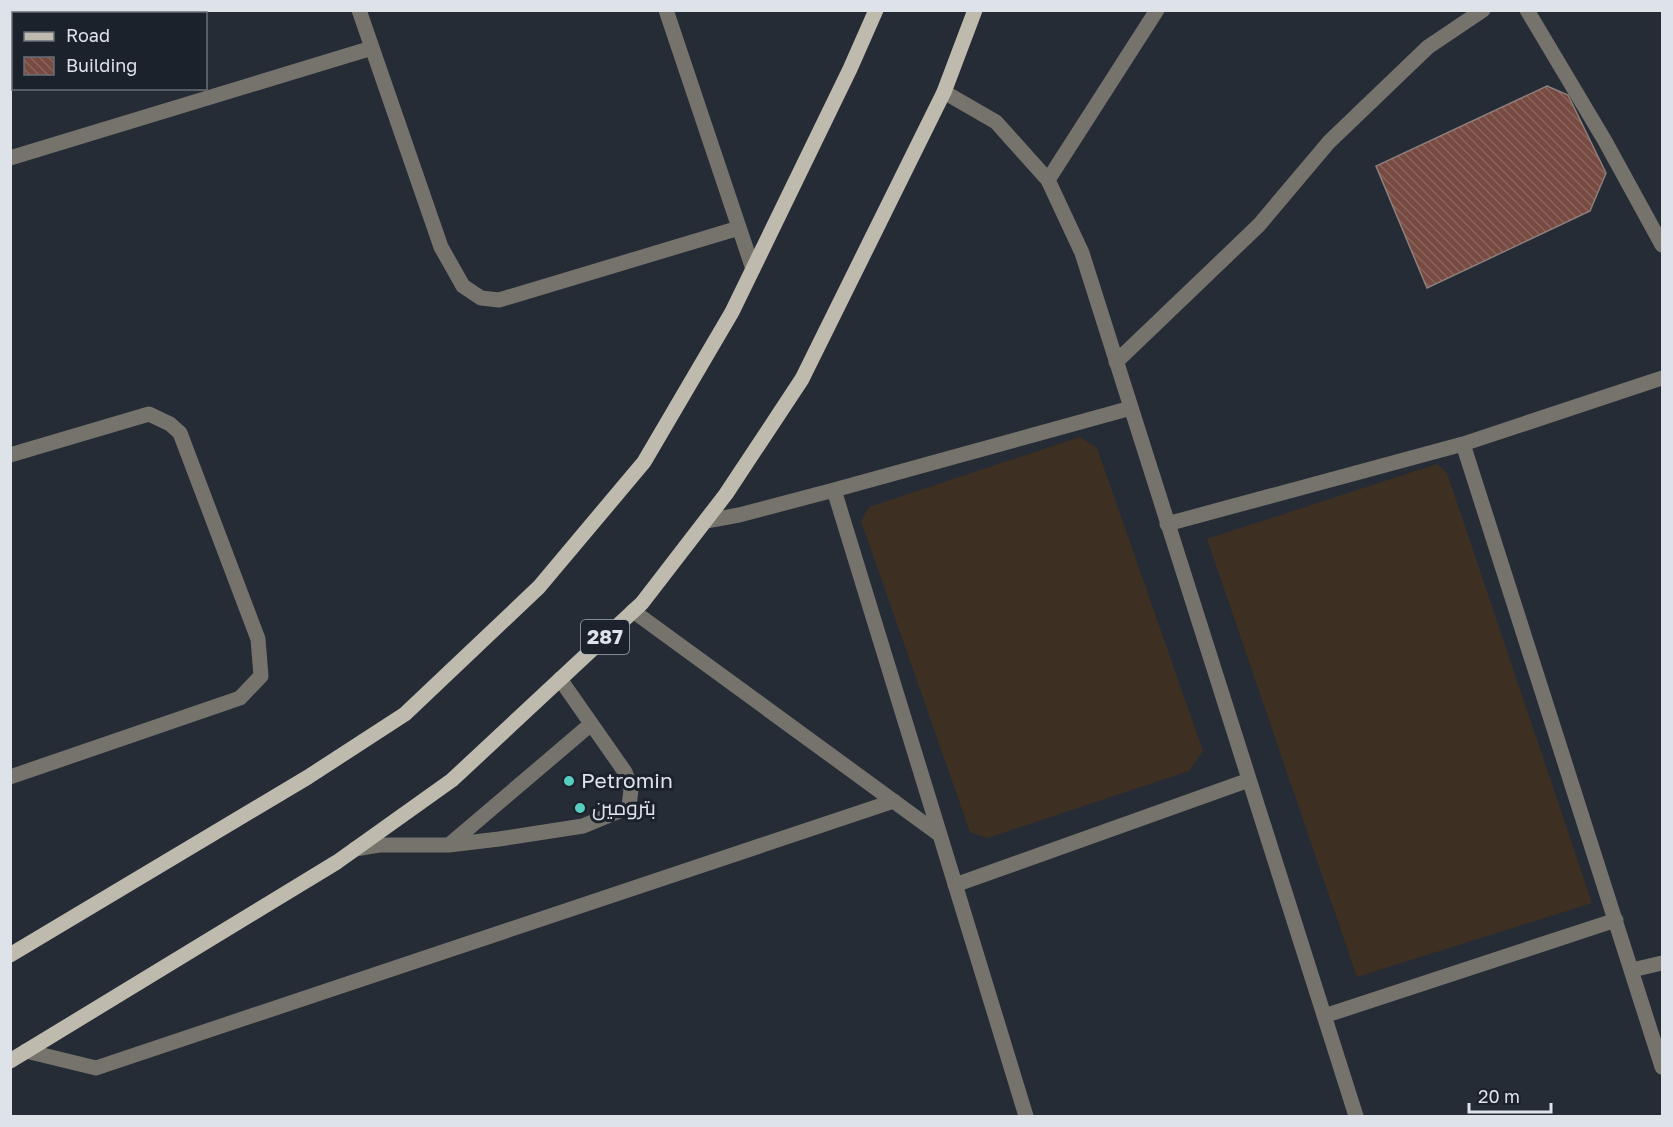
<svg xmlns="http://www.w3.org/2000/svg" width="1673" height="1127" font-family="'Golos Text',Cairo,sans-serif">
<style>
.education{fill:#3d3022}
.building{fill:url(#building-back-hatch);stroke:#8f7e7b;stroke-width:1.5}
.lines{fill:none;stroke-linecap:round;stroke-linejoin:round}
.minor{stroke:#75736c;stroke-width:15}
.major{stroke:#bfbaae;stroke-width:15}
.poi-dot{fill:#58cec0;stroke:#1b222c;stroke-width:2}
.labels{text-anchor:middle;stroke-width:6;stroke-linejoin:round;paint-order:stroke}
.shield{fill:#1b222c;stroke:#a4a9b1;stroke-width:1.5}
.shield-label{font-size:20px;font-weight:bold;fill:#dee3ea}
.poi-label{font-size:21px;fill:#dee3ea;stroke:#1b222c;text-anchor:start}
</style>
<defs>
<pattern id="building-back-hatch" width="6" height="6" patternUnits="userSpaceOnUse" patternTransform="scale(1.5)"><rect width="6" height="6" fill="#774a42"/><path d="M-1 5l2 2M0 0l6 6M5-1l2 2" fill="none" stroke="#8a645d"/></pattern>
</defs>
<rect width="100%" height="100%" fill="#252c36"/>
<path class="education" d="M1080 437 1097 448 1203 751 1189 771 987 838 970 832 861 521 869 507Z
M1437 464 1447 473 1592 903 1357 977 1207 539Z"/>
<path class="building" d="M10 10H27L28 14H14V69L10 70Z
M1547 86 1568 95 1606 173 1590 211 1427 288 1376 166Z"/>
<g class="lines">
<path class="minor" d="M359 10 441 247 463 286 481 298 499 300 739 228
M666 10 753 269
M1527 10 1605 141 1662 245
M944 92 996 122 1048 180 1082 253 1356 1116
M10 158 372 48
M1048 180 1157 10
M1116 362 1259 225 1329 142 1428 47 1483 10
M1463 444 1662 1067
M10 455 149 414 170 424 180 433 258 639 261 676 240 698 10 777
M834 490 940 835
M706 521 739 515 834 490 1131 408
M1167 524 1463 444 1662 378
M633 611 940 835 1026 1116
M449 845 591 724
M355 849 379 845H449L499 839 583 826 629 807 631 789 625 772 560 679
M955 885 1249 780
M1632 970 1662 963
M1324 1016 1616 920
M26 1051 96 1068 894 801"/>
<path class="major" d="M10 955 308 777 405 714 539 587 644 462 732 312 850 69 876 10
M10 1061 337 862 452 780 642 603 726 494 802 379 944 92 975 10"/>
</g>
<g class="poi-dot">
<circle cx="569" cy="781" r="6"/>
<circle cx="580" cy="808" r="6"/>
</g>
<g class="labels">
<rect class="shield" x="581" y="620" width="48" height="34" rx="4.5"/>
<g class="shield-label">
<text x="605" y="644">287</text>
</g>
<g class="poi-label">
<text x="581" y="788">Petromin</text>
<text x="592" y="815">بترومين</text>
</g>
</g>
<rect width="1673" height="1127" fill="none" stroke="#dee3ea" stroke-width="24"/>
<rect x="12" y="12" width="195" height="78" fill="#1b222c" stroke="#696f78" stroke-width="1.5"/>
<rect x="24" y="32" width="30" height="9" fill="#bfbaae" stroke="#696f78" stroke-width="1.5"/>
<text x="66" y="42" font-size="18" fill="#dee3ea">Road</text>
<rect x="24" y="57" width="30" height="18" fill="url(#building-back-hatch)" stroke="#696f78" stroke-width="1.5"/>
<text x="66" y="72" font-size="18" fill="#dee3ea">Building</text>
<path d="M1469 1103v9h82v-9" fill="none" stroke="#dee3ea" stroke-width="3"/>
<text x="1478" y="1103" font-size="18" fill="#dee3ea" stroke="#1b222c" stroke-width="4.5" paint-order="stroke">20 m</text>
</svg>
